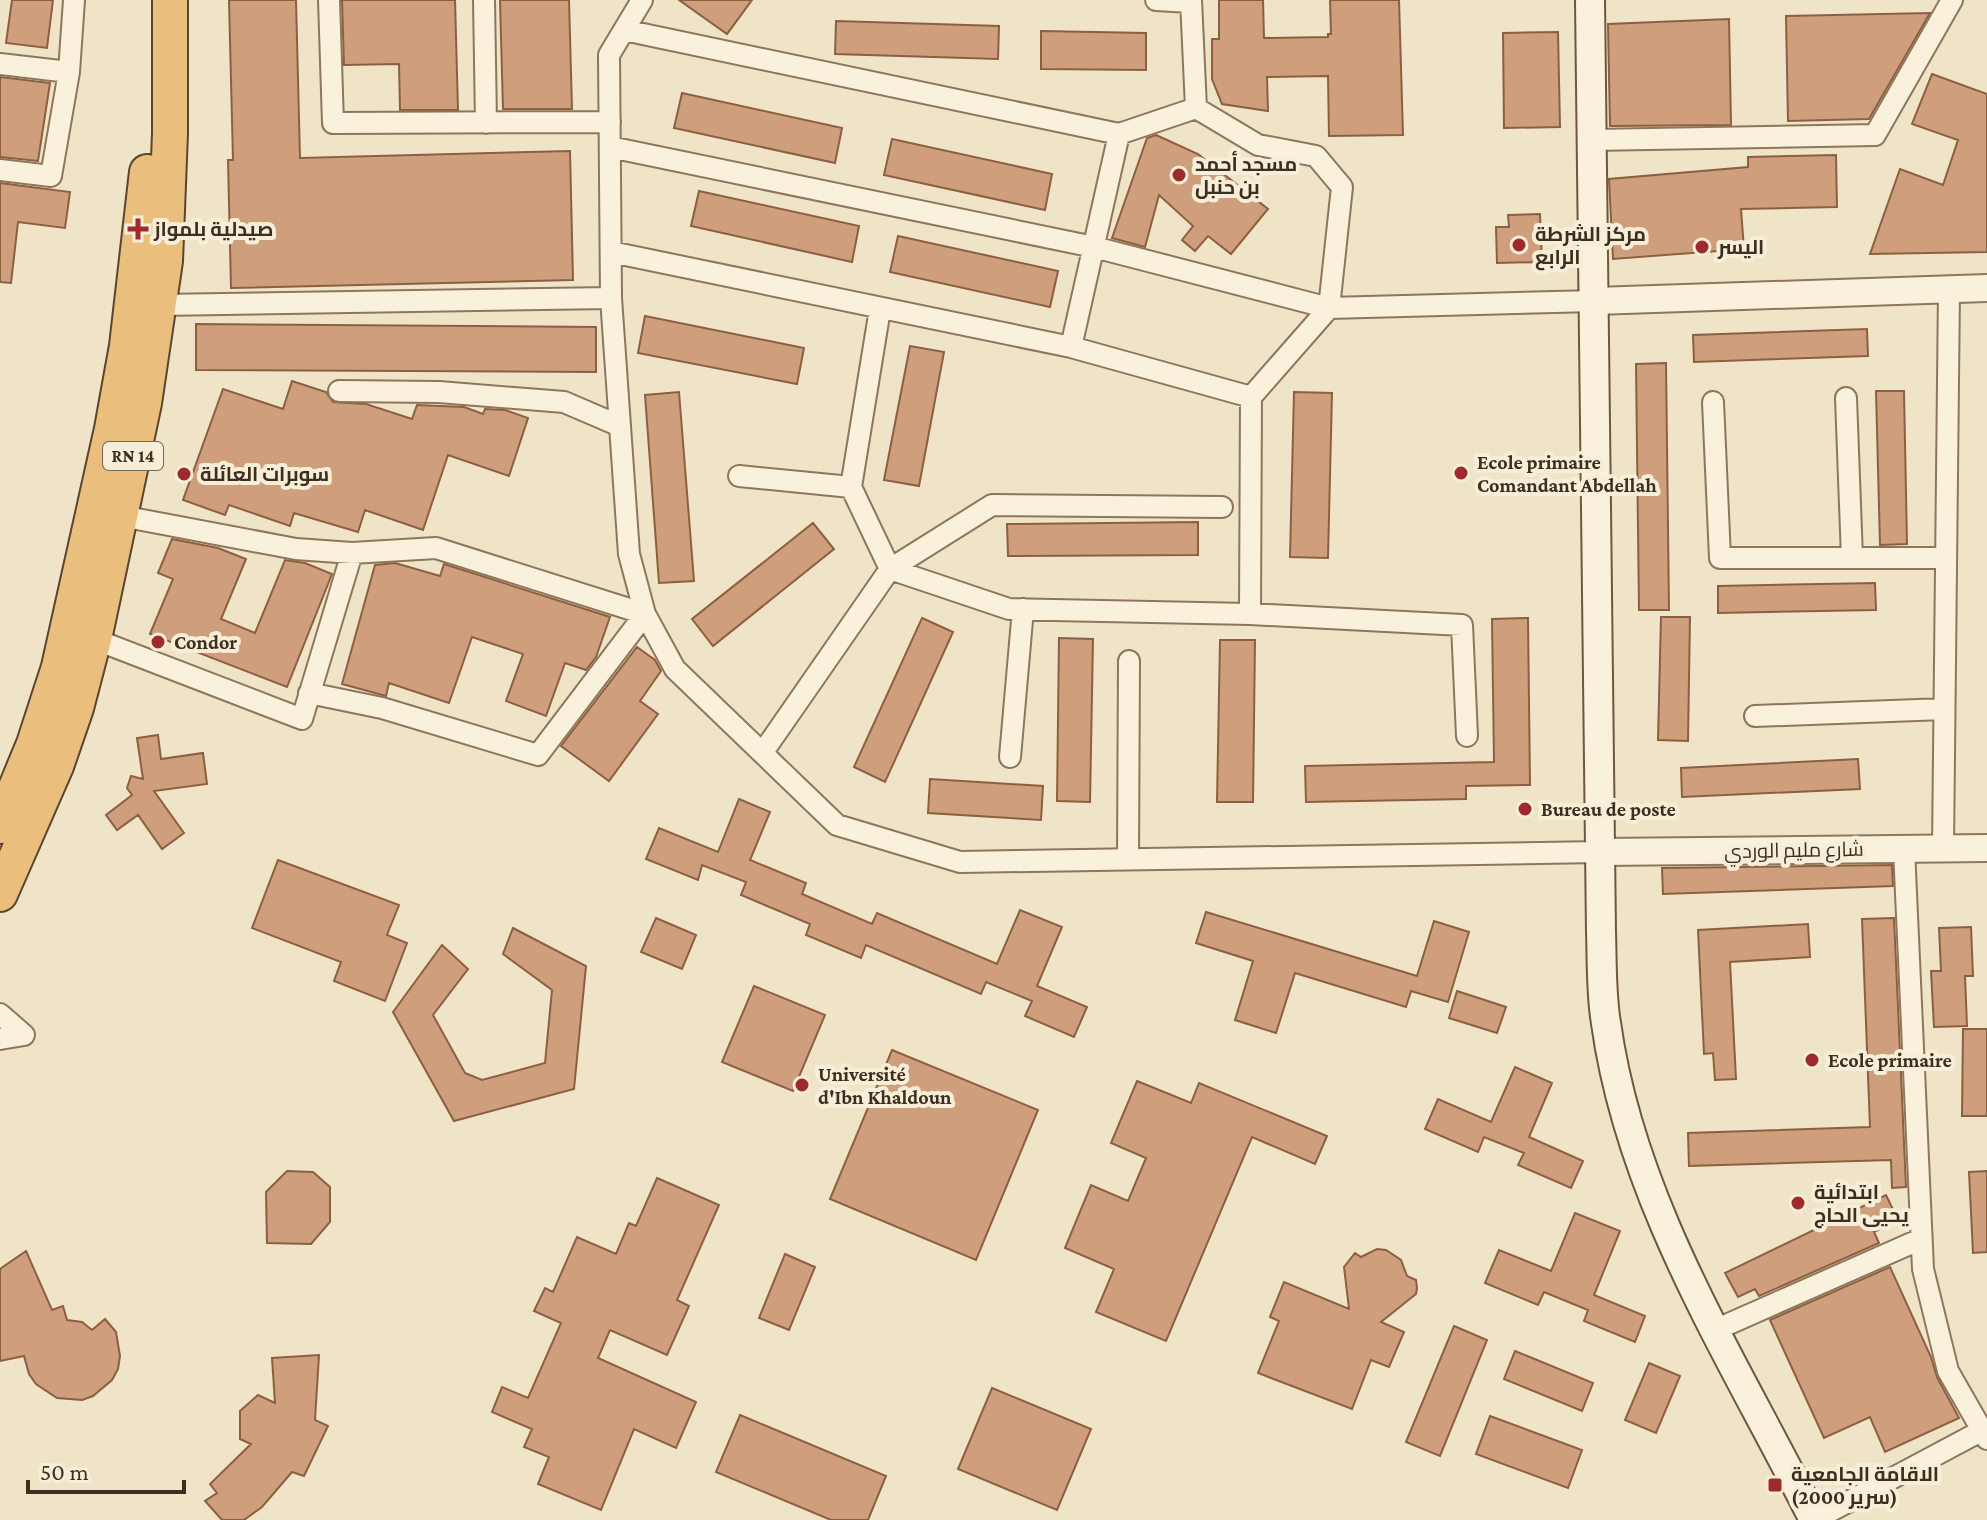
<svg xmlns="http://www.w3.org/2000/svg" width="1987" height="1520" font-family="'Crimson Pro',Cairo,serif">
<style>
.building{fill:#cf9f7d;stroke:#8d5f41;stroke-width:2}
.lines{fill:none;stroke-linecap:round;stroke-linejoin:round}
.minor-casing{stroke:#8d765c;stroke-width:24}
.tertiary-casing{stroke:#8d765c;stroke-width:30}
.secondary-casing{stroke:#6f573f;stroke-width:32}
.trunk-casing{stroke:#5b4430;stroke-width:38}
.minor{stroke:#faf1dc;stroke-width:20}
.tertiary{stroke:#faf1dc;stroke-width:26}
.secondary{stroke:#faf1dc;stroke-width:28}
.trunk{stroke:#eabe7c;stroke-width:34}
.poi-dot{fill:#9e2a2b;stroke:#f7eed8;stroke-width:3}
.labels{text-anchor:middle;stroke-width:8;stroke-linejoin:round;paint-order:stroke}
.shield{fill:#f7eed8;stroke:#756857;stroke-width:2}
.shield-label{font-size:18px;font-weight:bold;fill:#3d2e20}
.poi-label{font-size:20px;font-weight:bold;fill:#3d2e20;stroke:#f7eed8;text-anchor:start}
.street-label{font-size:20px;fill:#3d2e20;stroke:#f7eed8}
</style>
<rect width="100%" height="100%" fill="#f0e4c8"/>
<path class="building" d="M12 0H53L47 48 6 43Z
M229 0H296L300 158 570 151 573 280 231 288 228 160H233Z
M342 0H455L458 110H400L399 64 344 65Z
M500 0H569L572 109H503Z
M679 0H752L727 34Z
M1219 0H1263L1264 38 1328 37V34H1331L1330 0H1399L1403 135 1329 136 1328 76 1267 77 1268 111 1222 104 1212 79V39H1219Z
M1930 13 1869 119 1788 121 1786 16Z
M1729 19 1731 125 1610 126 1608 24Z
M836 21 999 26 998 59 835 54Z
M1041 31 1146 33V70L1041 69Z
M1558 32 1560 127 1504 128 1503 33Z
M1932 74 1987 94V252L1870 254 1900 169 1943 185 1958 140 1912 124Z
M0 77 50 83 38 161 0 157Z
M682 93 842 128 835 163 674 128Z
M1156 135 1198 154 1268 209 1231 254 1208 236 1195 251 1182 240 1193 226 1159 195 1145 247 1112 238 1147 138Z
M892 139 1052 174 1045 210 884 175Z
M1836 155 1837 207 1741 209 1744 249 1613 259 1609 179 1748 167V157Z
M0 183 70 192 65 228 18 222 11 283 0 282Z
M699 191 859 226 852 262 691 226Z
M1540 214 1542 262 1497 263 1496 227H1509L1508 215Z
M898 236 1058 271 1050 307 890 272Z
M645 316 804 348 797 384 638 353Z
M196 324 596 327V372L196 370Z
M1867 329 1868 356 1694 362 1693 335Z
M910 346 944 352 919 486 884 480Z
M1666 363 1669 610H1639L1636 364Z
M292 381 326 392 333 402 366 404 412 419 417 405 464 407 483 414 485 409 505 410 528 418 509 476 448 455 423 530 365 510 358 532 294 513 290 526 229 505 225 515 183 500 223 389 283 409Z
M1876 391H1904L1907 544 1880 545Z
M679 392 694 581 659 583 645 395Z
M1294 392 1332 393 1328 558 1290 557Z
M1198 522V555L1008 556 1007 524Z
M813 523 834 549 713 646 692 619Z
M172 539 218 548 246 559 221 619 255 633 285 560 305 563 332 574 287 687 150 634 173 579 158 573Z
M395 563 440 576 444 564 610 617 596 657 586 670 565 663 546 716 506 701 523 654 472 637 449 703 389 683 386 696 342 684 375 565Z
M1875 583 1876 610 1718 613V586Z
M1661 617H1690L1688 741 1658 740Z
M922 618 953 632 885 782 854 767Z
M1528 618 1530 785 1466 786V799L1306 802 1305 766 1494 762 1492 619Z
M1059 638 1093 639 1090 802 1057 801Z
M1220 640H1255L1253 802H1217Z
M637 647 655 660 661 671 640 701 658 714 609 781 561 746Z
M158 735 161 759 203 753 207 784 154 791 184 833 162 849 138 815 117 830 106 815 132 795 127 788 131 776 143 779 137 738Z
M1858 759 1860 789 1682 797 1681 768Z
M930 779 1043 786 1041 820 928 813Z
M739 799 770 812 750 860 806 883 802 894 872 924 877 913 997 964 1020 910 1062 927 1037 986 1087 1007 1074 1037 1025 1016 1032 1001 986 982 981 994 866 945 861 958 806 935 810 924 741 895 746 882 702 865 698 880 646 859 659 828 718 852Z
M278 860 399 905 387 935 407 943 385 1001 334 981 341 962 252 928Z
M1892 865 1893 886 1663 894 1662 868Z
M1206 912 1417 976 1434 921 1469 932 1448 1002 1411 991 1406 1007 1295 973 1276 1033 1235 1020 1253 961 1196 943Z
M656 918 696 935 682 969 641 952Z
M1894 918 1906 1187 1892 1188 1891 1160 1689 1166 1688 1133 1870 1127 1862 919Z
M1808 924 1810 957 1730 962 1736 1079 1715 1080 1713 1053 1704 1054 1698 930Z
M1971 927 1973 976H1965L1967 1026 1934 1027 1931 971H1941L1939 928Z
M513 928 586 966 574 1089 454 1121 393 1012 442 945 468 969 433 1015 465 1073 482 1080 545 1063 552 990 503 954Z
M754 986 825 1015 793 1091 722 1062Z
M1457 991 1506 1007 1497 1033 1449 1018Z
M1963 1029H1987V1116H1962Z
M892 1050 1038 1110 976 1260 830 1199Z
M1515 1067 1552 1083 1529 1137 1583 1161 1571 1188 1518 1165 1524 1153 1484 1137 1478 1152 1425 1129 1438 1099 1491 1122Z
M1137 1081 1191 1103 1199 1083 1327 1136 1315 1164 1252 1137 1166 1341 1096 1312 1114 1269 1065 1248 1091 1185 1128 1201 1146 1158 1111 1143Z
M287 1171 313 1172 330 1187V1222L311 1244 267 1243 266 1192Z
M1987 1171V1252L1973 1253 1969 1172Z
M657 1178 719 1205 677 1300 689 1306 667 1355 610 1330 598 1358 696 1402 676 1448 634 1429 601 1510 538 1484 549 1457 524 1447 532 1429 492 1412 502 1387 528 1398 561 1323 534 1311 545 1288 553 1292 577 1237 616 1254 629 1223 636 1226Z
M1886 1195 1898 1220 1874 1232 1879 1243 1759 1296 1755 1289 1738 1297 1725 1273Z
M1575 1213 1620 1231 1594 1295 1645 1316 1635 1342 1584 1321 1588 1310 1544 1292 1538 1305 1485 1283 1499 1250 1551 1271Z
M1377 1249 1386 1250 1401 1260 1407 1276 1416 1280 1417 1288 1416 1294 1381 1322 1404 1332 1389 1367 1371 1360 1352 1409 1258 1373 1279 1321 1270 1317 1284 1282 1349 1309 1344 1267 1355 1253 1361 1257Z
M26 1251 52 1310 63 1306 67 1320 82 1322 92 1330 105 1319 116 1332 120 1356 118 1369 112 1380 93 1396 82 1400 57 1398 36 1384 29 1374 24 1356 0 1361V1269Z
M785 1254 815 1267 789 1330 759 1318Z
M1890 1267 1931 1357 1937 1377 1959 1418 1885 1452 1870 1417 1824 1438 1770 1320Z
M1454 1326 1487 1340 1440 1456 1406 1442Z
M1515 1351 1593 1383 1582 1411 1504 1379Z
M319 1355 315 1420 328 1426 304 1476 292 1472 262 1507 244 1520H222L205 1501 217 1493 210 1484 251 1444 240 1439V1411L258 1395 275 1403 272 1358Z
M1649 1363 1680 1376 1656 1433 1625 1420Z
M992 1388 1091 1429 1057 1510 958 1469Z
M740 1415 886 1476 868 1520H831L716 1472Z
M1490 1416 1582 1450 1568 1488 1476 1454Z"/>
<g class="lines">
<g class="minor-casing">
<path id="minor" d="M329 0 333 123 610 122
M484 0 486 123
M642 0 609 55 611 298 629 554 645 614 675 669 837 825 960 862 1600 852
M1156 0 1191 2
M1191 0 1196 108
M624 30 1119 134
M0 64 69 72
M1592 140 1875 135 1952 0
M610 147 1094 247 1329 308 1595 301
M0 170 51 176 69 72 74 0
M611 252 1071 347 1251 397
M159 305 611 298
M880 309 851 487 890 569 1009 609 1250 614 1462 625 1467 736
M1071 347 1119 134 1196 108 1258 145 1316 156 1342 187 1329 308 1251 397 1250 614
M339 391 439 392 564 402 620 426
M1846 398 1852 558
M1713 402 1720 558H1946
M739 476 851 487
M121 516 296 549 352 553 436 548 645 614 538 755 382 708 309 693
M94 639 302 719 352 553
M1755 716 1944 709
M763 752 890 569 992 505 1222 507
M1010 757 1023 609
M1943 848 1949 289
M1904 849 1923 1269 1948 1371 1987 1439
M1128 859 1129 661
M0 1014 24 1035 0 1039
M1715 1330 1921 1239
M1814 1520 1981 1431"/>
</g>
<g class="tertiary-casing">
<path id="tertiary" d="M1595 301 1987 288
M1600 852 1987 848"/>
</g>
<g class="secondary-casing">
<path id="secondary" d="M1590 0 1601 932C1602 962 1601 994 1606 1023 1631 1204 1734 1360 1814 1520"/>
</g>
<g class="trunk-casing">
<path id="trunk" d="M0 826 34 744 59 667 112 429 127 346 147 172
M0 894 56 766 76 708 94 639 144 403 165 261 170 133V0"/>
</g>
<use href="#minor" class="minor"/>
<use href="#tertiary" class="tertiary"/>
<use href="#secondary" class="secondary"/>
<use href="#trunk" class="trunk"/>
</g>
<g class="poi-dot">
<circle cx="1179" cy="175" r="8"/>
<path d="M134 217h8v8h8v8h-8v8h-8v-8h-8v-8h8z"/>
<circle cx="1519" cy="245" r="8"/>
<circle cx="1702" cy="247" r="8"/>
<circle cx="1461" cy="473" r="8"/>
<circle cx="184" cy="474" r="8"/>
<circle cx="158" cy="642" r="8"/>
<circle cx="1525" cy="809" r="8"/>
<circle cx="1812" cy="1060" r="8"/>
<circle cx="802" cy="1085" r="8"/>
<circle cx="1798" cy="1203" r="8"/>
<rect x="1767" y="1477" width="16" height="16" rx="4"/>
</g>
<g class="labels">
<rect class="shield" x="103" y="442" width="60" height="28" rx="6"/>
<g class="shield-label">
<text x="133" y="462">RN 14</text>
</g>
<g class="poi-label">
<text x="1195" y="171">مسجد أحمد<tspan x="1195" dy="23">بن حنبل</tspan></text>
<text x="154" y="236">صيدلية بلمواز</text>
<text x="1535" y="241">مركز الشرطة<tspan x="1535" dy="23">الرابع</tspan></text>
<text x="1718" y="254">اليسر</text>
<text x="1477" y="469">Ecole primaire<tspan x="1477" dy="23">Comandant Abdellah</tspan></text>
<text x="200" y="481">سوبرات العائلة</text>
<text x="174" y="649">Condor</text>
<text x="1541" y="816">Bureau de poste</text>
<text x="1828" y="1067">Ecole primaire</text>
<text x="818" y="1081">Université<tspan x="818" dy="23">d'Ibn Khaldoun</tspan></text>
<text x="1814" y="1199">ابتدائية<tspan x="1814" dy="23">يحيى الحاج</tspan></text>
<text x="1791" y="1481">الاقامة الجامعية<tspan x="1791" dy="23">(2000 سرير)</tspan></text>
</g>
<g class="street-label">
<text transform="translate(1794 850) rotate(-1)" y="7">شارع مليم الوردي</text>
</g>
</g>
<path d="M28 1480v12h156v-12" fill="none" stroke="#3d2e20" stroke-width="4"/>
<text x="40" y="1480" font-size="24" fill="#3d2e20" stroke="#f7eed8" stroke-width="6" paint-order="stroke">50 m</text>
</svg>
